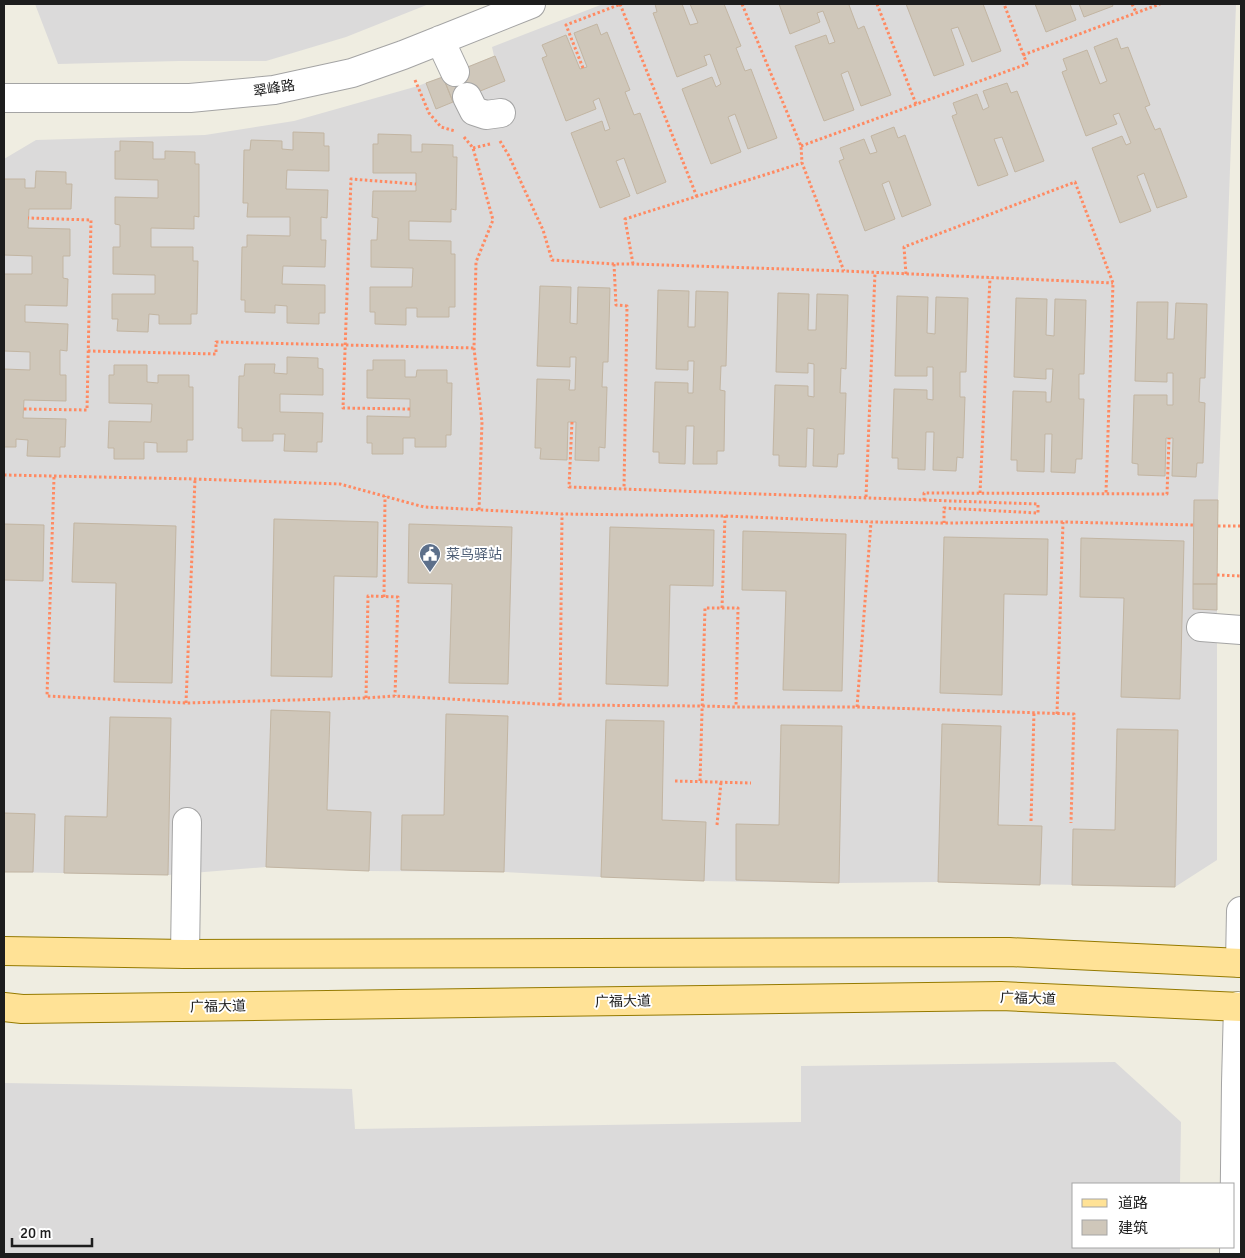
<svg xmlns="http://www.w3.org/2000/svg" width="1245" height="1258" font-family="Signika,'Noto Sans SC',sans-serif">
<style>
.residential{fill:#dbdada}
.building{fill:#cfc7ba;stroke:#c2b5a2}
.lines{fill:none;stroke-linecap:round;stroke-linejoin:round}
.minor-casing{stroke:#a4a4a4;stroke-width:30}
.major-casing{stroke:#957a00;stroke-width:30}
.path{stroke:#ff8a62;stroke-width:3;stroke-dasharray:2.5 2.5;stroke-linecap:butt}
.minor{stroke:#fff;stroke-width:28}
.major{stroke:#ffe296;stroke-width:28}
.labels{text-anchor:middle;stroke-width:4;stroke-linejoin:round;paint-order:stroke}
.street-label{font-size:14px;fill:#1d1d1d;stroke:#fff}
.service-label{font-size:14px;fill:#4e5e75;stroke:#fff;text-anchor:start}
</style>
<rect width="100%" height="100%" fill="#efede1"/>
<path class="residential" d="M35 4H429L346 37 266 61H179L58 64Z
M603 4H1236L1218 500 1217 610V860L1175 887 938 882 839 883 704 881 601 877 504 872 369 871 266 867 168 875 4 872V159L36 140 205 135 294 121 418 86 494 56 492 47Z
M1115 1062 1181 1122 1180 1184H1074V1247H1180V1254H4V1083L352 1089 355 1129 801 1122V1066Z"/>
<path class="building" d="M655 4H682L690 25 698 23 690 4H724L741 46 736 48 745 71 751 69 777 138 748 149 735 114 728 117 741 152 711 164 682 89 712 77 716 87 721 84 710 54 704 56 707 65 677 77 653 13 657 12Z
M779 4H852L849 5 858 29 864 26 891 95 861 106 848 71 841 74 854 110 824 121 795 46 826 35 829 44 835 42 823 11 817 13 820 22 790 34Z
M906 4H983L1001 51 972 62 958 27 951 29 964 65 934 76Z
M1035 4H1070L1076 20 1046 32Z
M1079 4H1112L1113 6 1084 17Z
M597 24 601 35 607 32 630 90 625 92 634 115 640 113 666 182 637 194 624 158 616 161 630 196 600 208 571 133 602 121 605 131 610 129 599 98 593 101 596 109 566 121 542 58 547 56 542 45 566 35 580 69 587 67 574 33Z
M1117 38 1121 49 1128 47 1150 105 1145 107 1155 130 1160 128 1187 197 1157 208 1144 173 1137 176 1151 211 1120 223 1092 148 1122 136 1126 145 1131 143 1119 113 1113 115 1117 124 1086 136 1062 72 1067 70 1063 59 1087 50 1100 84 1107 81 1094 47Z
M495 56 505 81 453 102 443 77Z
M443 77 453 102 436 109 426 83Z
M1007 83 1011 93 1017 91 1044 161 1015 172 1002 137 994 139 1008 175 978 186 952 116 957 114 953 103 977 94 983 110 989 107 983 91Z
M894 127 898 138 905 135 931 205 902 217 889 181 882 184 895 219 865 231 839 161 844 159 840 148 864 139 870 154 877 152 871 136Z
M293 132 324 133V146H329V171L287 170 286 189 328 190 327 218 321 217V240H326L325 267 283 266 282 284 325 285V313H319V324L287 323V306L275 305V313L245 312V300H241L242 247H247V235L290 236V217H247L248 203H243L244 150H250L251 140 282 141V149L293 150Z
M378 134 411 135V152H422V144L453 145V157H457L456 210 451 209V222L409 221V240L451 241V254H455V307H449V317H417V308H406V325L375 324V312H370V287H412L413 268 371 267V240H377L378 218 372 217 373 191H416V173H373V144H378Z
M120 141 153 142V159H165V151L195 152V164H199V217L194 216V229L151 228V247H193V261H198L197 314H191V324H159V315L149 314 148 332 117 331 118 319H112V294H155V275L113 274V247H120V225L115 224V197L158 198V180L115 179V151H120Z
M36 171 66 172V184H72L71 209H29L28 228 70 229V256H63V278L68 279 67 306 25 305V322L68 324 67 351 60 350V375H66V401L24 400 23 418 66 419 65 447H60V457L27 456 28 440 16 439V447H4V369L30 370V352L4 351V274H32V256L4 255V179H25V188H35Z
M540 286 571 287 570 323 577 324 578 287 610 288 608 362H603L602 387H607L605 448 599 447V461L575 460 576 422H568L567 460 540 459 541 448H535L537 379 570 380 569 390H575L576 357H570V367L537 366Z
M658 290 689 291 688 327H695L696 291 728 292 726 366H721L720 390 725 391 724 451H717V464H693L694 426H686L685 464 659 463V452H653L655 382 688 383V393H693L694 361H688V370L656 369Z
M778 293 809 294 808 330H816L817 294 848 295 846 369 841 368 840 393H846L844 454H838L837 467 813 466 814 429 807 428 806 467 779 466V455H773L775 385 808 386V396L814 397V364L808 363V373L776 372Z
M897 296 928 297 927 333 935 334 936 297 968 298 966 372H960V397H965L963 458 957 457 956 471 933 470 934 432H926L925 470 898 469V458H892L894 389 927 390V399L933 400V367H927V376H895Z
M1016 298 1047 299 1046 335 1054 336 1055 299 1086 300 1084 374H1079V399H1084L1082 459H1076L1075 473 1051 472 1052 434H1045L1044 472 1017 471V460H1011L1013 391 1046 392V402H1051L1053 369H1046V379L1014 377Z
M1137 302H1168L1167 339H1174L1176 303 1207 304 1205 378H1200L1199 402 1205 403 1203 463H1197L1196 477 1172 476 1173 438H1166L1165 476 1138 475V464L1132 463 1134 395H1167V405H1173V373H1167V382L1135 381Z
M287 357 318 358V368L323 369V395L280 394V412L323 413 322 442H317V452L284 451 285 434H273V441H242V428H238L239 376H244L245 364H275L274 373 287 374Z
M373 360H405V377H416L417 370H447V383H452L451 435H446V447H415V438H403V454H372V443H367V416L410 417V399L367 398V370H373Z
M114 365H147V382L158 383V375H189V387H193V440H187V452H157V443L144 442V459H114V448H108L109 421 151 422 152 404 109 403V375H114Z
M1194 500H1218L1217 584H1193Z
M274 519 378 522 377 577 334 576 332 677 271 676Z
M74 523 176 526 172 683 114 682 116 583 72 582Z
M4 524 44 525 43 581 4 580Z
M409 524 512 527 508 684 449 683 452 584 408 583Z
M610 527 714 530 713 586 670 585 668 686 606 684Z
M743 531 846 534 842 691 783 690 786 591 742 590Z
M944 537 1048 539 1047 595 1004 594 1002 695 940 693Z
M1081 538 1184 541 1180 699 1121 697 1124 598 1080 597Z
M1193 584H1217V610L1193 609Z
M271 710 330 712 327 810 371 812 369 871 266 867Z
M446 714 508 716 504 872 401 870 402 815H444Z
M110 717 171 718 168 875 64 873 65 816 107 817Z
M606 720 664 721 662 820 706 822 704 881 601 877Z
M942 724 1001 726 998 825 1042 826 1040 885 938 882Z
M781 725 842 726 839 883 736 880V824L779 825Z
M1117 729 1178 730 1175 887 1072 885 1073 829 1115 830Z
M4 813 35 814 33 872H4Z"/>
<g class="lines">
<g class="minor-casing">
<path id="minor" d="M440 40 455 72
M467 97 474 111 486 115 501 113
M4 98H190L274 90 352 73 403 55 531 4
M1201 627 1241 630
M185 954 187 822
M1240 963 1241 911
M1234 1254 1236 1083 1238 1006"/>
</g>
<g class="major-casing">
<path id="major" d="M4 951 185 954 1009 952 1241 963
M4 1007 22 1009 1001 996 1241 1007"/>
</g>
<path class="path" d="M620 4 697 197
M742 4 801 146 802 163 844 271
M877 4 916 104
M1132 4 1136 12
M1023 55 1160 4
M583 68 566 25 621 4
M415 80 429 113 441 127 455 131
M464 137 473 148 493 220 476 262 474 348 482 422 479 510
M500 141 509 156 543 230 552 260 614 264H633L844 271 1113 283
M801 146 1027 64 1004 4
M473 148 490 144
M614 264 616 305 627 306 624 489
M633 264 625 219 802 163
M906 274 904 247 1075 182 1113 283 1106 493
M88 351 216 354V342L474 348
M24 409 87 410 91 220 28 218
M410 409 343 408 351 179 416 184
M572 422 569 487 924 500V493L1167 494 1169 438
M4 475 195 479 340 484 424 507 562 514 725 516 871 522 944 523 1063 522 1194 525
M54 477 47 696 186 703 366 698 395 696 560 705 703 706 736 707H857L1074 714 1071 823
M980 493 990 278
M866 497 875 273
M924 500 1038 504V513L944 508V523
M1218 526H1241
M1217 575 1241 576
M384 597 385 496
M722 608 725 516
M366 698 368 596 398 597 395 696
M186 703 195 479
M560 705 562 514
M857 707 871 522
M1057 714 1063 522
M675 781 751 783
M700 781 705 608H738L736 707
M1031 821 1034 712
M717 825 721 782"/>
<use href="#minor" class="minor"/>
<use href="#major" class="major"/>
</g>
<defs>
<g id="civic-pin" transform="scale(1.125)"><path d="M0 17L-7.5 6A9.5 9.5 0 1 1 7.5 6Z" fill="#5c6f8a" stroke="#fff"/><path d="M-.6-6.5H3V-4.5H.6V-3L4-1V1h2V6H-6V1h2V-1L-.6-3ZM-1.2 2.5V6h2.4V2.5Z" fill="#fff"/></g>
</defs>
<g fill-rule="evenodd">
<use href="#civic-pin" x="430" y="554"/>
</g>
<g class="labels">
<g class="street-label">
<text transform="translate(274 88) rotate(-9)" y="5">翠峰路</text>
<text transform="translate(1028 998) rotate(2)" y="5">广福大道</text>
<text transform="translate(623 1001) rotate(-1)" y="5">广福大道</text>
<text transform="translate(218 1006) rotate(-1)" y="5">广福大道</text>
</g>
<g class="service-label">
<text x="446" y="559">菜鸟驿站</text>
</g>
</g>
<rect width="1245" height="1258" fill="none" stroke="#1d1d1d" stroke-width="10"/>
<rect x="1072" y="1183" width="162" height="65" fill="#ffffff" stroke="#a5a5a5"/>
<rect x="1082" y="1199" width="25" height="8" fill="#ffe296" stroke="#a5a5a5"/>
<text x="1118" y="1208" font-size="15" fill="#1d1d1d">道路</text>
<rect x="1082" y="1220" width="25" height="15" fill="#cfc7ba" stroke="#a5a5a5"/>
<text x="1118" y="1233" font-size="15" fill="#1d1d1d">建筑</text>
<path d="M12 1238v8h80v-8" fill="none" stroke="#1d1d1d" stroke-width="2.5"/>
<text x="20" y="1238" font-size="15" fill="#1d1d1d" stroke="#ffffff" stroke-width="4" paint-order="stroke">20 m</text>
</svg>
